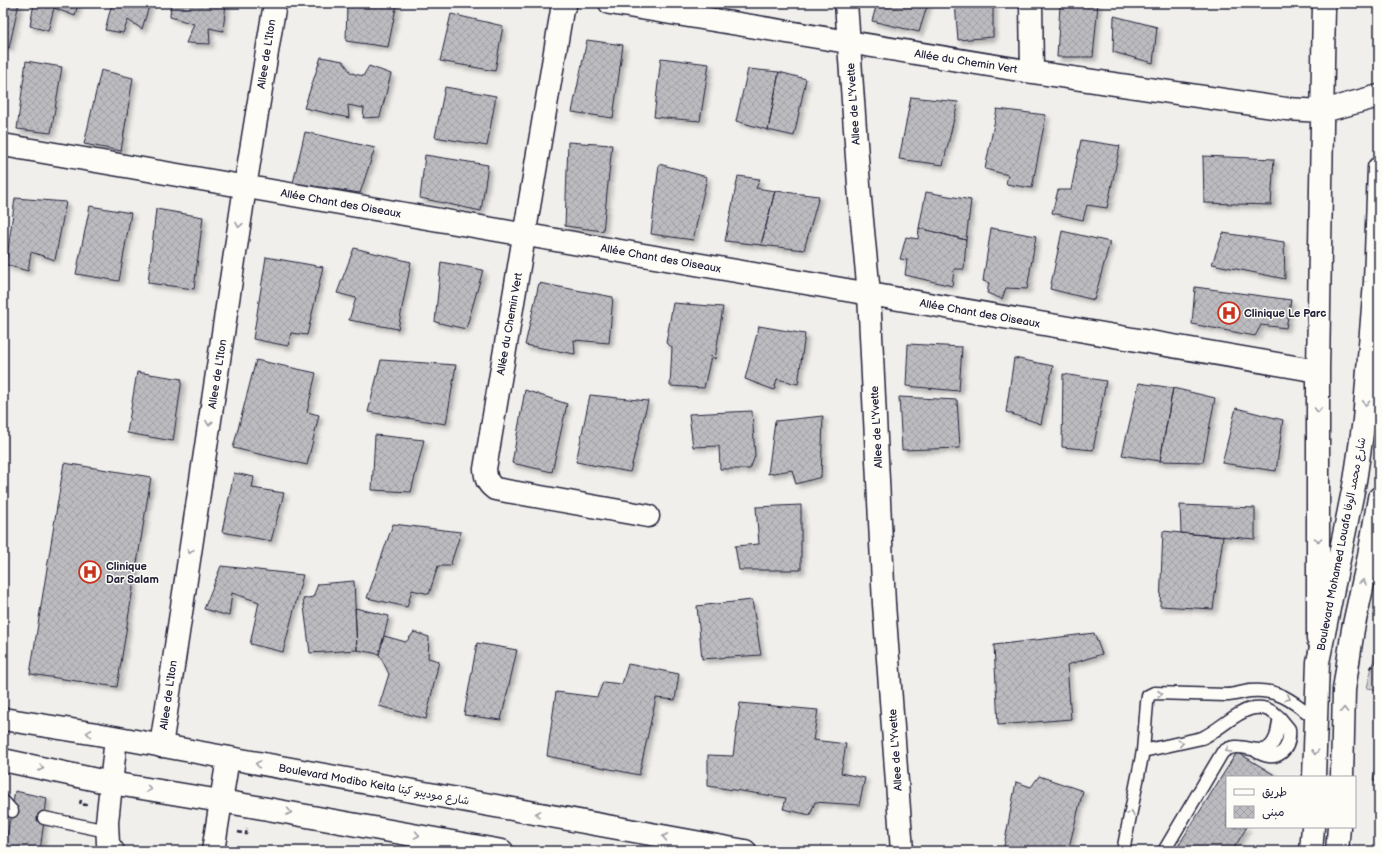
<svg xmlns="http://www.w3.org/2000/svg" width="1382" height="854" font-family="'Balsamiq Sans','Playpen Sans Arabic',sans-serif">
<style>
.green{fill:#d2d1d1;stroke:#7a7a86}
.building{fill:url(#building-cross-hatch);stroke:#22223b;filter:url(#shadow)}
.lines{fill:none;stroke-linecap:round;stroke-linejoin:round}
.lane-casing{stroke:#22223b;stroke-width:15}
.street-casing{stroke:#22223b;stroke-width:25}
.secondary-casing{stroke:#22223b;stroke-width:25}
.primary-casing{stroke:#22223b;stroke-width:25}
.path{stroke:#22223b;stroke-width:2.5;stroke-dasharray:4 3;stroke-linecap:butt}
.lane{stroke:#fdfcf7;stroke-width:12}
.street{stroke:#fdfcf7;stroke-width:22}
.secondary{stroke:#fdfcf7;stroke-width:22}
.primary{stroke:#fdfcf7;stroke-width:22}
.oneway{stroke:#9a9aa2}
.labels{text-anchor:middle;stroke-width:3;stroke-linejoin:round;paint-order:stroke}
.street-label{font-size:11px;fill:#22223b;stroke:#fdfcf7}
.poi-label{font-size:11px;font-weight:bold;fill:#22223b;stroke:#fdfcf7;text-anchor:start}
</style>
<defs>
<pattern id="building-cross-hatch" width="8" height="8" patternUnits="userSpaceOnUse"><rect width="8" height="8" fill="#bcbcc0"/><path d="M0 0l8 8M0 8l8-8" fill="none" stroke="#a1a1a6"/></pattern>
<filter id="shadow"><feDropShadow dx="3.5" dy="3.5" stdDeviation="2" flood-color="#0004"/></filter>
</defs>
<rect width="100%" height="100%" fill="#f0efec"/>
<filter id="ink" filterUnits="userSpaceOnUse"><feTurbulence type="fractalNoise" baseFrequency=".025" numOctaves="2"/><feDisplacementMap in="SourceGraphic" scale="8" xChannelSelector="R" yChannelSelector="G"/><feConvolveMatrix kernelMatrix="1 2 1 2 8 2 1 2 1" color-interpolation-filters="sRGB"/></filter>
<g filter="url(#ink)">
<path class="green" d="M1379 637V690L1367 688Z"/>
<path class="building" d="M3 3H19L9 48 3 46Z
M34 3H78L75 16 54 8 48 31 30 26Z
M112 3H150L142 29 128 20 123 33 105 30Z
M171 3H226L223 31 209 28 210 44 186 43 194 24 170 17Z
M347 3H397L388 47 346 41Z
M877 3H928L919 32 872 21Z
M955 3H993V37L958 40Z
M1098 4 1093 57H1057L1060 5Z
M451 14 503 26 495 71 440 61Z
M1114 16 1157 27 1153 63 1113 52Z
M587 40 623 45 613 118 572 112Z
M321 57 343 61 351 73 363 76 369 66 391 74 380 117 363 118 364 108 348 105 349 118 304 108Z
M661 58 709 64 700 121 654 117Z
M26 61 62 67 51 133 17 129Z
M748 69 779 72 768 130 736 121Z
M101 70 133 78 121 151 84 144Z
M779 72 806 79 794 136 768 130Z
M445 87 496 96 487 146 435 137Z
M911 97 958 102 943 165 899 159Z
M997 109 1046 115 1032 188 1006 184 1008 175 985 169Z
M305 132 375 148 360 193 293 183Z
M1081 140 1120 146 1107 208 1087 205 1083 220 1052 213 1058 190H1071Z
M568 142 612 145 603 231 565 226Z
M425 155 488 165 481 211 420 198Z
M1203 156 1274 159 1271 205 1204 203Z
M659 164 707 177 693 240 651 234Z
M738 176 760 179 756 188 775 191 761 245 725 241Z
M775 191 819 196 804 250 761 245Z
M926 192 971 200 966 240 919 228Z
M15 198 66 202 55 260 31 252 28 271 6 265Z
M90 206 131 213 119 281 76 274Z
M156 209 203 217 194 289 148 283Z
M919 228 966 240 964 269H954L952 286 905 275 907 260 900 259 906 237 918 239Z
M991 228 1036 236 1027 289 1006 288 1002 299 987 293 989 283 983 281Z
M1062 231 1110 242 1094 300 1050 289Z
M1223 233 1284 242 1285 279 1212 264Z
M354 248 411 262 398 329 349 320 356 298 337 293Z
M266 257 323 267 307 335 291 333 288 346 253 339Z
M441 262 483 270 466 329 435 322Z
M539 283 613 297 609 343 574 340 575 354 525 345Z
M1195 287 1291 300 1286 328 1261 325 1255 336 1192 324Z
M673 303 723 307 715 359 711 356 704 388 670 386 672 347 666 343Z
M759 326 805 334 798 384 777 379 774 390 745 379Z
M908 344 962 347 959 391 906 386Z
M1014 358 1053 366 1041 424 1006 412Z
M256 360 316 373 307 412 319 415 307 465 233 448Z
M381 360 456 365 446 424 368 412Z
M137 372 182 379 173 441 127 433Z
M1063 374 1106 381 1093 450 1062 447Z
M1139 383 1173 388 1160 461 1122 455Z
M1173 388 1215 398 1203 462 1160 461Z
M525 390 567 404 552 472 512 463Z
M590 395 648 401 630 472 576 462Z
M899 397 957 400 960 448 902 450Z
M1236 408 1283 420 1276 471 1222 463Z
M752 411 755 456 750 469H720L719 446 693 447 689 414Z
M823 416 821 477 796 484 792 470 768 474 775 421Z
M375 435 424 440 411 492 372 490Z
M64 463 151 477 117 687 30 674Z
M234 473 254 477 252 488 284 493 271 541 222 532Z
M801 505V570H739L735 546 759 544 756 507Z
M1180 505 1255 508V539L1181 533Z
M393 524 461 532 450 566H438L429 594 412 590 407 607 367 598Z
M1163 531 1181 533 1223 537 1213 609 1160 606Z
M221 566 303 575 283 652 250 644 259 602 232 593 229 616 204 609Z
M354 581 357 650 310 653 303 599 313 597 318 584Z
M752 600 761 655 702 659 697 606Z
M355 608 389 616 379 654 357 650Z
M414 632 429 637 428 658 439 661 426 719 379 706 389 674 379 654 384 636 406 642Z
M1094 633 1102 654 1067 665 1071 719 998 725 994 645Z
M477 643 517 650 501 720 464 715Z
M628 664 679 674 675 700 656 698 639 775 547 756 556 692 597 697 603 682 622 684Z
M740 703 818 710 813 740 846 744 841 773 865 778 859 805 815 802 810 815 783 809 786 798 708 786V755L733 756Z
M1379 747V782L1373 781Z
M1237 752 1278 777H1227V827H1247L1232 851H1175Z
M1039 776 1083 791 1068 851H1003L1016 782 1031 787Z
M15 791 47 798 40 851H3V847L5 848Z"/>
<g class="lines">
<g class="lane-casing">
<path id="lane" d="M1143 751 1202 738C1227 727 1252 690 1280 718 1278 724 1278 731 1276 737 1265 766 1241 735 1222 753L1164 851
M1256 751C1276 764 1291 751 1289 729L1280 718
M3 801 12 811
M44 818 107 831
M1123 851 1143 751 1147 703 1148 696 1154 693 1226 695C1234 695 1242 692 1250 691 1279 688 1295 703 1317 720"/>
</g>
<g class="street-casing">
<path id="street" d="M566 3 562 10 485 469C486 479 487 483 495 489L648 516
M610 3 1032 72 1286 109 1323 111 1379 96
M846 3 860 199 869 294 884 604 902 851
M1031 3 1032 72
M3 145 1318 371
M1318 639V371L1324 3
M161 746 245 187 275 3
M113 851 108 844 107 822 116 738
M213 851 228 758"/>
</g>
<g class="secondary-casing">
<path id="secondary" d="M1314 777 1318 662 1355 481 1364 420 1375 282 1379 168
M1342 777 1344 690 1353 629 1369 556 1379 498
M1311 851 1313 827
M1337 851 1339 827"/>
</g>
<g class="primary-casing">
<path id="primary" d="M3 719 97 734 745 851
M3 760 111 783 251 806 502 851"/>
</g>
<path class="path" d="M1370 668 1379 661
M81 800 80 804 87 805
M238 832 246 834 247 828"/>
<use href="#lane" class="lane"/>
<use href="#street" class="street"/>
<use href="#secondary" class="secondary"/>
<use href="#primary" class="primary"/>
</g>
<defs><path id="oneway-chevron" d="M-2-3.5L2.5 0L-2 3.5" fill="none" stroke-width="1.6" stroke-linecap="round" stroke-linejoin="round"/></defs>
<g class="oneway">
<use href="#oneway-chevron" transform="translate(239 225) rotate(99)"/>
<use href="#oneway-chevron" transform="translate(1366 403) rotate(94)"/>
<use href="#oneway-chevron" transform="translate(1318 410) rotate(90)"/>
<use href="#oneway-chevron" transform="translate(209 423) rotate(99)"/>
<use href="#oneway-chevron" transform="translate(1318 540) rotate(90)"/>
<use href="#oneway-chevron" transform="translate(190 551) rotate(99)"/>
<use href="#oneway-chevron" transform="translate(1363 582) rotate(-77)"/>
<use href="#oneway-chevron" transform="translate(1160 694) rotate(-1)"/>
<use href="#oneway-chevron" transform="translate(1288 698) rotate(26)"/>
<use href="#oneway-chevron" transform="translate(1344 710) rotate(-89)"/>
<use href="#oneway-chevron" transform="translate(89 733) rotate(-171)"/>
<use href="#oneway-chevron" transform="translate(1181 743) rotate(-12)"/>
<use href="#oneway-chevron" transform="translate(1228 750) rotate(149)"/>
<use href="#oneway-chevron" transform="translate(1315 752) rotate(93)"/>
<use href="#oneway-chevron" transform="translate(258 764) rotate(-170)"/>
<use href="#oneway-chevron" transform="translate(41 768) rotate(12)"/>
<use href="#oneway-chevron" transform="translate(149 789) rotate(9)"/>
<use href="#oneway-chevron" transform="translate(289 812) rotate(10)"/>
<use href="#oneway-chevron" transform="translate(1131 813) rotate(-78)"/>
<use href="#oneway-chevron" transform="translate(538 814) rotate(-170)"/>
<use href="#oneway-chevron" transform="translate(417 835) rotate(10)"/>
<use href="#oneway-chevron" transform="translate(665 837) rotate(-170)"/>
</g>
</g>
<defs>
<g id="hospital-ring" transform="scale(1.15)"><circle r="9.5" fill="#fdfcf7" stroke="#c8321e" stroke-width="1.5"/><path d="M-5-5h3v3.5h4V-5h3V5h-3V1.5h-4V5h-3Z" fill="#c8321e"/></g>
</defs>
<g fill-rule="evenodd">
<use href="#hospital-ring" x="1229" y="313"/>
<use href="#hospital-ring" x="90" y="572"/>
</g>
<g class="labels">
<g class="street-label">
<text transform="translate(266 54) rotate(-81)" y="4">Allee de L'Iton</text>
<text transform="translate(966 61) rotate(9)" y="4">Allée du Chemin Vert</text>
<text transform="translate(853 104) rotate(-94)" y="4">Allee de L'Yvette</text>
<text transform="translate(341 203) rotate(10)" y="4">Allée Chant des Oiseaux</text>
<text transform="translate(661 258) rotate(10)" y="4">Allée Chant des Oiseaux</text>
<text transform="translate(980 313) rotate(10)" y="4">Allée Chant des Oiseaux</text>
<text transform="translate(509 324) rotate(-80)" y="4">Allée du Chemin Vert</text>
<text transform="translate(217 374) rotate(-81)" y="4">Allee de L'Iton</text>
<text transform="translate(876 427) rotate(-93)" y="4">Allee de L'Yvette</text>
<text transform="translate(1341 544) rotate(-79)" y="4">Boulevard Mohamed Louafa شارع محمد الوفا</text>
<text transform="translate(168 695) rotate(-82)" y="4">Allee de L'Iton</text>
<text transform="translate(895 750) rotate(-94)" y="4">Allee de L'Yvette</text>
<text transform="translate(374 784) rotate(10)" y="4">Boulevard Modibo Keita شارع موديبو كيتا</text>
</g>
<g class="poi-label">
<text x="1244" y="317">Clinique Le Parc</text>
<text x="106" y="570">Clinique<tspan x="106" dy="13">Dar Salam</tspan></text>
</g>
</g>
<rect width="1382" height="854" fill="none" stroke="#fdfcf7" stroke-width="16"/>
<rect x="8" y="8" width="1366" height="838" fill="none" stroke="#22223b" stroke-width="1.5" filter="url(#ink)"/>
<rect x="1226" y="776" width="130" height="52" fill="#fdfcf7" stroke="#a5a5ac"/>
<rect x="1234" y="789" width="20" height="6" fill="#fdfcf7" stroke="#a5a5ac"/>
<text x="1262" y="796" font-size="12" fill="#22223b">طريق</text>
<rect x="1234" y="806" width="20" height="12" fill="url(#building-cross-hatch)" stroke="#a5a5ac"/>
<text x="1262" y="816" font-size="12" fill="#22223b">مبنى</text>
</svg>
